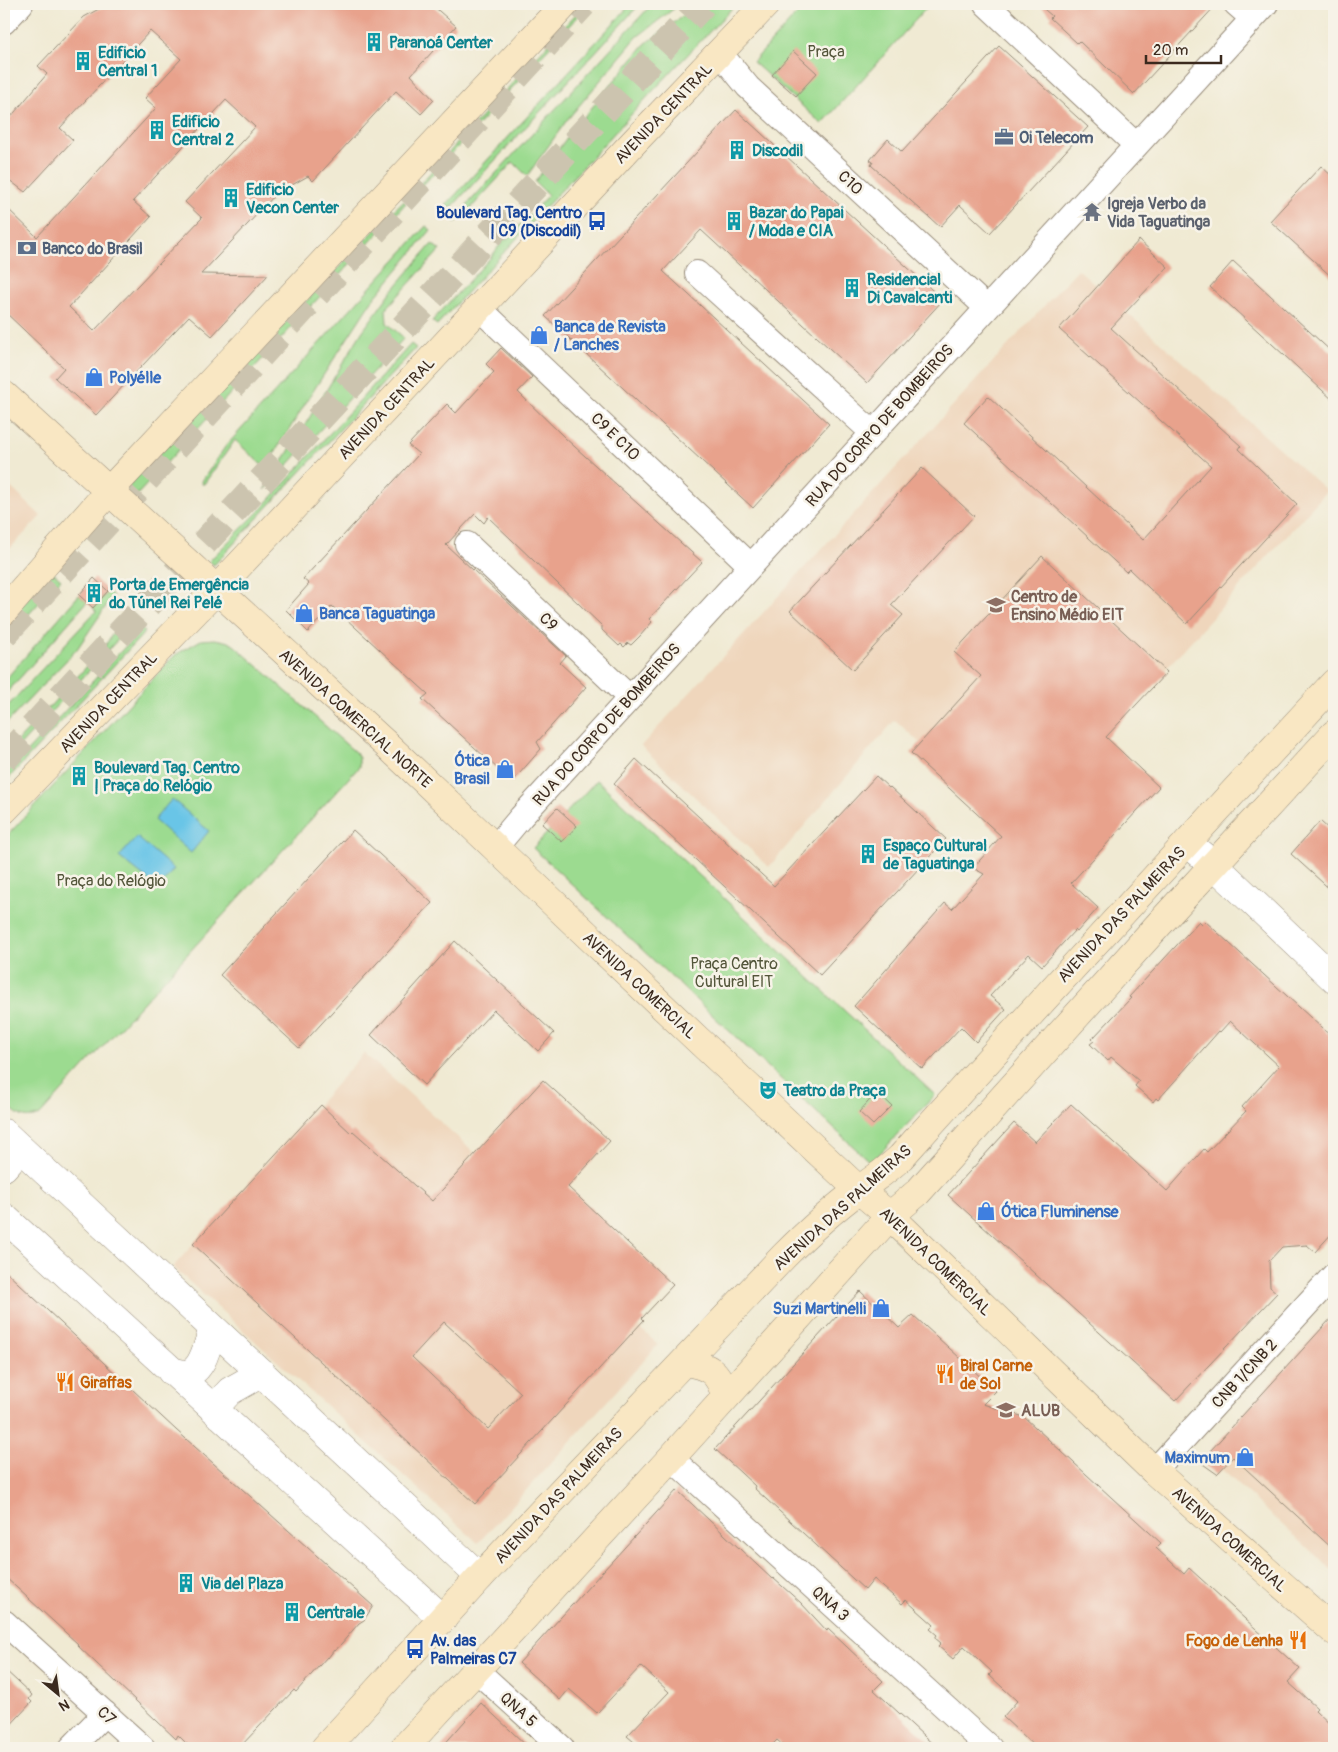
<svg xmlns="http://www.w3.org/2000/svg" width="1338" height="1752" font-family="Pangolin,sans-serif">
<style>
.built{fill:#efd6bc}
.green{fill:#9cdb90;stroke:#6c8257}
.water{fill:#69c5e7;stroke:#527882}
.building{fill:#e8a28c;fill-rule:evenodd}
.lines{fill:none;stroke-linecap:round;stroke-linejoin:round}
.primary-tunnel{stroke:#ccc4af;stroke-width:28;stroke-dasharray:28 14;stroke-linecap:butt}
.minor-casing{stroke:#968a78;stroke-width:26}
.tertiary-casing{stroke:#968a78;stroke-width:29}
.secondary-casing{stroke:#968a78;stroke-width:29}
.minor{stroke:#fff;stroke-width:24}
.tertiary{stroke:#fff;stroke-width:28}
.secondary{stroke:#f9e7c3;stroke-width:28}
.labels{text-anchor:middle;stroke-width:5;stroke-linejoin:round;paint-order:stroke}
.culture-label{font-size:16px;font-weight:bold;fill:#0d838f;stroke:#f7f3e8;text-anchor:start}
.park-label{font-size:16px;fill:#53563a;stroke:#f7f3e8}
.street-label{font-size:16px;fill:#3b2a1e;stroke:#f7f3e8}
.service-label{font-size:16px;font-weight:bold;fill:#4e5e75;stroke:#f7f3e8;text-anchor:start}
.worship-label{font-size:16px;font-weight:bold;fill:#5b616d;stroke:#f7f3e8;text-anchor:start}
.transit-label{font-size:16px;font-weight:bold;fill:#164399;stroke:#f7f3e8;text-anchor:end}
.shop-label{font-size:16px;font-weight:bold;fill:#366cbe;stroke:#f7f3e8;text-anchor:start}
.education-label{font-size:16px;font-weight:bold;fill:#785e54;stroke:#f7f3e8;text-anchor:start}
.food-label{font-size:16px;font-weight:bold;fill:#c56008;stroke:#f7f3e8;text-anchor:start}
</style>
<rect width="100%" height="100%" fill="#f7f3e8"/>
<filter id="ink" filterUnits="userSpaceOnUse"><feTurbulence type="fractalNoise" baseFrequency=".02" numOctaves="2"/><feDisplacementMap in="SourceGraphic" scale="10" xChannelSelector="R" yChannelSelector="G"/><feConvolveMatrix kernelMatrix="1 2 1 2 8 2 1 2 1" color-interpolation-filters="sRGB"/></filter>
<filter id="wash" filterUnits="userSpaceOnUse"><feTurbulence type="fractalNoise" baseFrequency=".0096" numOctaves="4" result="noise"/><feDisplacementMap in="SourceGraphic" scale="20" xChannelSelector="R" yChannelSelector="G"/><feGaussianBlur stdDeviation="1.12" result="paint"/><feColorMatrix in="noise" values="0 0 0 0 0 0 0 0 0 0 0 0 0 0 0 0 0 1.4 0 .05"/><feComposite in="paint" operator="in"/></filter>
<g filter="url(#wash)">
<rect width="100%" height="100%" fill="#f0ead3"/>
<path class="built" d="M1078 269 1327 491 1018 832 895 720 769 867 641 746Z
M4 481 41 516 4 555Z
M364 1053 474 1152 452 1184 559 1250 658 1345 478 1543 173 1267Z
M1334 1317V1572L1207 1456Z"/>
<path class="green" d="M585 4H589L421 187 419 185Z
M631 4H640L450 209 446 205Z
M652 4H680L637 37 567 120 527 176 513 162 471 208 474 212 455 222 453 220Z
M692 4H736L652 92 437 325 432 321 492 256 504 239 506 240 548 195 535 182 568 136 645 44 688 12Z
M806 4H930L822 124 753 62Z
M403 201 406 203 136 496 127 487Z
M426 226 431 230 371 302 317 385 265 468 235 440 204 484H202V481L225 447Z
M432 244 440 250 386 309 387 323 404 338 265 490 362 332 391 292Z
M411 344 416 348 214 565 209 561 262 508Z
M51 570 61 579 4 641V627Z
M108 591 113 596 77 649 4 726V710L96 611 93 608Z
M79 595 87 602 4 696V681Z
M125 614 134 622 4 763V756L103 649Z
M140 627 145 632 4 783V776L137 634Z
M215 639 229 642 235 646 356 753 359 758V767L40 1115C22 1122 16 1113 4 1102V839L175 655 201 640Z
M597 780 935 1095 871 1163 533 848Z"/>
<path class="water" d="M172 799 209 831 191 853 154 820Z
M137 837 174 869 158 888 119 857Z"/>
<g id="blocks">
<path class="building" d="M108 4H431L456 26 411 75 434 100 421 114 396 91 313 181 308 176 276 194 201 274 268 275 212 336 189 316 96 415 55 378 64 368 4 311V205L37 237 156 108 145 98 181 59 150 31 60 128 73 140 25 192 4 176V125L47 74 38 66 84 17ZM226 100 255 127 185 202 202 218 94 331 69 307 151 217 133 201Z
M1038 4H1217L1134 94 1079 41 1077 43 1050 18 1052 16Z
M999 46 1088 127 990 233 960 205 940 227 871 165 873 162 870 160 888 139 902 152Z
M793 51 817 73 796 96 772 75Z
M736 110 943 300 867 383 701 230 663 271 829 424 753 508 545 316Z
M1321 166 1334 178V279L1270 221Z
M1139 240 1168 267 1111 328 1241 446 1239 449 1297 504 1187 624 1129 569 1126 572 964 423 988 396 1143 540 1211 466 1059 329Z
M1233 261 1334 354V401L1210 287Z
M501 348 532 377 518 392 564 437 702 562 649 619 652 622 640 636 631 645 628 643 624 647 621 644 619 646 602 630V626L488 517 484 523 475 514 446 545 566 656 560 663 586 687 537 742 541 749 512 782 422 699 428 694 332 606 308 632 286 610 309 584 303 579 419 454 408 445 447 404 456 413 494 372 486 364Z
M922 468 974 516 891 605 903 615 853 670 790 611Z
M1042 556 1167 672 1106 737 1159 787 1071 883 1098 908 1077 932 1075 930 1042 966 1029 954 990 996 1006 1009 976 1042 961 1027 922 1069 854 1006 945 903 952 909 984 874 973 868 1001 836 911 753 981 676 954 652Z
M94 578 108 591 93 608 79 595Z
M636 759 774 886 876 776 889 788 890 787 946 839 820 975 614 784Z
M557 808 577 826 562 842 542 824Z
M1320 821 1334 834V893L1291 854Z
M353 830 432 903 299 1048 220 975Z
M1199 921 1202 924 1205 921 1334 1039V1231L1315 1252 1307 1245 1282 1247 1269 1261 1270 1287 1277 1293 1175 1401 948 1195 1014 1123 1035 1142 1071 1104 1167 1191 1204 1149 1207 1152 1246 1111 1242 1107 1279 1066 1230 1021 1220 1032 1219 1031 1158 1100 1156 1098 1153 1102 1135 1086 1139 1081 1111 1057 1108 1061 1090 1044 1094 1041 1092 1039 1131 998 1129 997Z
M455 941 554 1033 538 1051 494 1010 424 1085 371 1035Z
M543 1080 610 1141 568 1187 673 1285 642 1318 644 1320 475 1504 193 1244 321 1105 351 1133 353 1131 432 1201ZM444 1322 521 1393 488 1429 412 1357Z
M877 1092 892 1106 873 1125 859 1112Z
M4 1270 176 1430 373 1606 364 1620 359 1623 335 1651 334 1650 328 1658 327 1657 296 1692 294 1690 239 1748H191L178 1735 176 1739 77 1645 78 1644 4 1576Z
M860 1291 899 1328 913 1315 996 1391 983 1404 1024 1417 1161 1543 1156 1548 1184 1574 1189 1568 1300 1669 1288 1682 1317 1708 1315 1710 1334 1728V1748H1036L1003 1717 1017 1701 989 1675 992 1672 964 1646 953 1659 938 1646 941 1643 935 1638 937 1635 930 1629 934 1625 906 1600 902 1604 874 1579 865 1590 754 1488 755 1486 715 1449Z
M1334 1315V1550L1233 1457 1217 1474 1200 1462Z
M677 1490 772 1579 773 1578 801 1603 827 1631 828 1629 883 1681 874 1690 937 1748H786L777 1740 769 1748H641L627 1736 669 1692 641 1666 597 1713 569 1689 560 1700 519 1663Z
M4 1669 32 1695 29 1699 32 1702 4 1732Z
M481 1703 510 1730 529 1748H441Z"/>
</g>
</g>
<g filter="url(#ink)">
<use href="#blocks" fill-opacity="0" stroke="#968a78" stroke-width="1"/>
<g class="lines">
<path class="primary-tunnel" d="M4 634 583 4
M4 759 703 4"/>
<g class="minor-casing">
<path id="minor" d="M986 4 1136 145
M1236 4 1252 18
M4 22 21 4
M720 53 748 87 987 308
M697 273 873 433
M479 308 751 566
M467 544 630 698
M495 848 521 817 1266 4
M671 1458 990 1748
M1154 1471 1334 1275
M4 1622 143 1748
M476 1670 562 1748
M71 1748 105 1713"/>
</g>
<g class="tertiary-casing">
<path id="tertiary" d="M1187 843 1214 865 1334 979
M4 1133 480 1577
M4 1167 20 1149
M4 1217 443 1619
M171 1371C176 1372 183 1374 187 1374 204 1370 208 1342 213 1328
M218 1414V1404L230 1391 262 1373"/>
</g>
<g class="secondary-casing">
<path id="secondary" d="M4 395 389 747 696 1038 859 1190 890 1216 1154 1471 1334 1631
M4 611 109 491 565 4
M4 810 216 590 633 143 766 4
M684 1362C710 1366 718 1371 726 1397
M325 1748 480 1577 784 1256C807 1233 832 1210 859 1190 873 1179 888 1170 901 1157 1044 998 1189 840 1334 683
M404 1748 671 1458 890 1216 918 1192 1161 922 1334 734"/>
</g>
<use href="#minor" class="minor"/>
<use href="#tertiary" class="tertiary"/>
<use href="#secondary" class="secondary"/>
</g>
</g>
<defs>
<g id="building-bare" transform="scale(1.5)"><path d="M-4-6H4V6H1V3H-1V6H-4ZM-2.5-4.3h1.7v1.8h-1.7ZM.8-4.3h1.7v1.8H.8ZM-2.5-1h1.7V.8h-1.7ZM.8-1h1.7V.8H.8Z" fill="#0f9aa8" stroke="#f7f3e8" stroke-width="2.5" paint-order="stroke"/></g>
<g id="office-bare" transform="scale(1.5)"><path d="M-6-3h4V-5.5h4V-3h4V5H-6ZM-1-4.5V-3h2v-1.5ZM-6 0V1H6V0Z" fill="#5c6f8a" stroke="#f7f3e8" stroke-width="2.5" paint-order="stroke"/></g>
<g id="temple-bare" transform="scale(1.5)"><path d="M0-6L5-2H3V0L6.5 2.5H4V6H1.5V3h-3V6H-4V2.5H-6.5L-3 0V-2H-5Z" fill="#6b7280" stroke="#f7f3e8" stroke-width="2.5" paint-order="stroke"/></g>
<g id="bus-bare" transform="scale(1.5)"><path d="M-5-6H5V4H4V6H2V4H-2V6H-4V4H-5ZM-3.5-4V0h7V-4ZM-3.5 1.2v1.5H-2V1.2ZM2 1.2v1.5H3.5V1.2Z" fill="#1a4fb4" stroke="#f7f3e8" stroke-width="2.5" paint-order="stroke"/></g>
<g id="bank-bare" transform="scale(1.5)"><path d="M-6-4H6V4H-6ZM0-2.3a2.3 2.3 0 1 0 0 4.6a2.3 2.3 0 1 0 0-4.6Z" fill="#5c6f8a" stroke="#f7f3e8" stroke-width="2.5" paint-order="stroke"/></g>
<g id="shop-bare" transform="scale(1.5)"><path d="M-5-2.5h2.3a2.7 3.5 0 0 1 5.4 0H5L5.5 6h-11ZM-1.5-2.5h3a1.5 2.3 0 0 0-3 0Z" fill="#3f7fe0" stroke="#f7f3e8" stroke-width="2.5" paint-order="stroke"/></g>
<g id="school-bare" transform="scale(1.5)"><path d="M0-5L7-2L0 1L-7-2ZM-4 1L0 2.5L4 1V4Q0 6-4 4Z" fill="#8d6e63" stroke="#f7f3e8" stroke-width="2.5" paint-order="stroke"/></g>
<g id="theatre-bare" transform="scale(1.5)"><path d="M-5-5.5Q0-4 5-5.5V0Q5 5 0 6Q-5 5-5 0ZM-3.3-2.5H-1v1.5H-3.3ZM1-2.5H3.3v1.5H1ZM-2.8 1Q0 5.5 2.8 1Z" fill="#0f9aa8" stroke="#f7f3e8" stroke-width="2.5" paint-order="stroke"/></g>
<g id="restaurant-bare" transform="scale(1.5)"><path d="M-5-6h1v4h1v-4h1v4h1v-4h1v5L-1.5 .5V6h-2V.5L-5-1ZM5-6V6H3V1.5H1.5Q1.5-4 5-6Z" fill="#e8710a" stroke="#f7f3e8" stroke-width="2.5" paint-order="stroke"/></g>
</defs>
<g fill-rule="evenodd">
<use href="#building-bare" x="374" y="42"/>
<use href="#building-bare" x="83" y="61"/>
<use href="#building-bare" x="157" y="130"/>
<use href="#office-bare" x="1004" y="137"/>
<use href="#building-bare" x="737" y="150"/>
<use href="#building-bare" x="231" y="198"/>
<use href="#temple-bare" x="1092" y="212"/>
<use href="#bus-bare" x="597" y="221"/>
<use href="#building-bare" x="734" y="221"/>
<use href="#bank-bare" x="27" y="248"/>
<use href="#building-bare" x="852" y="288"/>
<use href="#shop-bare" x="539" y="335"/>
<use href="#shop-bare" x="94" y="377"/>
<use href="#building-bare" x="94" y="593"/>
<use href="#school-bare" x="996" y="605"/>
<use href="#shop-bare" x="304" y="613"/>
<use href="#shop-bare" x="505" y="769"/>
<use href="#building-bare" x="79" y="776"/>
<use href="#building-bare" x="868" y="854"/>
<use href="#theatre-bare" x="768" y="1090"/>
<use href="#shop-bare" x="986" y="1211"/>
<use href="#shop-bare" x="881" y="1308"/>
<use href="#restaurant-bare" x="945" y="1374"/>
<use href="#restaurant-bare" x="65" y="1382"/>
<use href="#school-bare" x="1006" y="1410"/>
<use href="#shop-bare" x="1245" y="1457"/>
<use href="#building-bare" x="186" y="1583"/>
<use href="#building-bare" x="292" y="1612"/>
<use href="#restaurant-bare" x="1298" y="1640"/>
<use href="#bus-bare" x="415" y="1649"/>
</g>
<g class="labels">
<g class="culture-label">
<text x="389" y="48">Paranoá Center</text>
<text x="98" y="58">Edificio<tspan x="98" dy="18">Central 1</tspan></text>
<text x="172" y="127">Edificio<tspan x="172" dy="18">Central 2</tspan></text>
<text x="752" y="156">Discodil</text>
<text x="246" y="195">Edificio<tspan x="246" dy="18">Vecon Center</tspan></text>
<text x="749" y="218">Bazar do Papai<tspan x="749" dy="18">/ Moda e CIA</tspan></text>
<text x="867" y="285">Residencial<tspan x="867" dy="18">Di Cavalcanti</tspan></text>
<text x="109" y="590">Porta de Emergência<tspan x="109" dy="18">do Túnel Rei Pelé</tspan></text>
<text x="94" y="773">Boulevard Tag. Centro<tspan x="94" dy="18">| Praça do Relógio</tspan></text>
<text x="883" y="851">Espaço Cultural<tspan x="883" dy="18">de Taguatinga</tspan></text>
<text x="783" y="1096">Teatro da Praça</text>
<text x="201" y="1589">Via del Plaza</text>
<text x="307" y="1618">Centrale</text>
</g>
<g class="park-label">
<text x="826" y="57">Praça</text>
<text x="111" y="886">Praça do Relógio</text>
<text x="734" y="969">Praça Centro<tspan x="734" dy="18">Cultural EIT</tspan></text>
</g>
<g class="street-label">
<text transform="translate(663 113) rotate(-46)" y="6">AVENIDA CENTRAL</text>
<text transform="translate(851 182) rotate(43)" y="6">C10</text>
<text transform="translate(386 408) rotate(-47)" y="6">AVENIDA CENTRAL</text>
<text transform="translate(879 425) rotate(-48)" y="6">RUA DO CORPO DE BOMBEIROS</text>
<text transform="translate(616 436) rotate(44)" y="6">C9 E C10</text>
<text transform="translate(549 621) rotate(43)" y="6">C9</text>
<text transform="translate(108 702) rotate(-46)" y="6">AVENIDA CENTRAL</text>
<text transform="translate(356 718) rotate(42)" y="6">AVENIDA COMERCIAL NORTE</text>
<text transform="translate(606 724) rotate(-48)" y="6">RUA DO CORPO DE BOMBEIROS</text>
<text transform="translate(1121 914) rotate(-47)" y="6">AVENIDA DAS PALMEIRAS</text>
<text transform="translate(640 985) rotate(43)" y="6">AVENIDA COMERCIAL</text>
<text transform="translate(842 1207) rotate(-42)" y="6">AVENIDA DAS PALMEIRAS</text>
<text transform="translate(936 1261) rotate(44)" y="6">AVENIDA COMERCIAL</text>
<text transform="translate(1244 1373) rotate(-47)" y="6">CNB 1/CNB 2</text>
<text transform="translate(558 1495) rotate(-47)" y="6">AVENIDA DAS PALMEIRAS</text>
<text transform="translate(1230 1539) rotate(42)" y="6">AVENIDA COMERCIAL</text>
<text transform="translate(831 1603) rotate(42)" y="6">QNA 3</text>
<text transform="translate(519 1709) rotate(42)" y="6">QNA 5</text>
<text transform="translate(107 1715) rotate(42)" y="6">C7</text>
</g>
<g class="service-label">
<text x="1019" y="143">Oi Telecom</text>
<text x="42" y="254">Banco do Brasil</text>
</g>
<g class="worship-label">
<text x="1107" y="209">Igreja Verbo da<tspan x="1107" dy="18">Vida Taguatinga</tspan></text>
</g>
<g class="transit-label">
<text x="582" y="218">Boulevard Tag. Centro<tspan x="582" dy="18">| C9 (Discodil)</tspan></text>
<text x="430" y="1646" text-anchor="start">Av. das<tspan x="430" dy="18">Palmeiras C7</tspan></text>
</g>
<g class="shop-label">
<text x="554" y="332">Banca de Revista<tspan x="554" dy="18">/ Lanches</tspan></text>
<text x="109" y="383">Polyélle</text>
<text x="319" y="619">Banca Taguatinga</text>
<text x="490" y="766" text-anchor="end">Ótica<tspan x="490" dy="18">Brasil</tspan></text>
<text x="1001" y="1217">Ótica Fluminense</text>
<text x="866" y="1314" text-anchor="end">Suzi Martinelli</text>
<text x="1230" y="1463" text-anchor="end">Maximum</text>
</g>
<g class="education-label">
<text x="1011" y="602">Centro de<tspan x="1011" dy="18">Ensino Médio EIT</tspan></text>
<text x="1021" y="1416">ALUB</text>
</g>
<g class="food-label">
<text x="960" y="1371">Biral Carne<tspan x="960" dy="18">de Sol</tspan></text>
<text x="80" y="1388">Giraffas</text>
<text x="1283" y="1646" text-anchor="end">Fogo de Lenha</text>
</g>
</g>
<rect width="1338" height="1752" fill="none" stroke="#f7f3e8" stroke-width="20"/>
<g transform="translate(58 1694) rotate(151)" stroke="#f7f3e8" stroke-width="4" paint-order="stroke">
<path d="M0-4L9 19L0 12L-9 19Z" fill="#3b2a1e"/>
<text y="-8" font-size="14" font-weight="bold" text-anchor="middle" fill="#3b2a1e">N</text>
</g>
<path d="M1146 55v8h75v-8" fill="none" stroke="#3b2a1e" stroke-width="2.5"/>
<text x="1153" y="55" font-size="15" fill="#3b2a1e" stroke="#f7f3e8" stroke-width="4" paint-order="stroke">20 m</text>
</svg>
